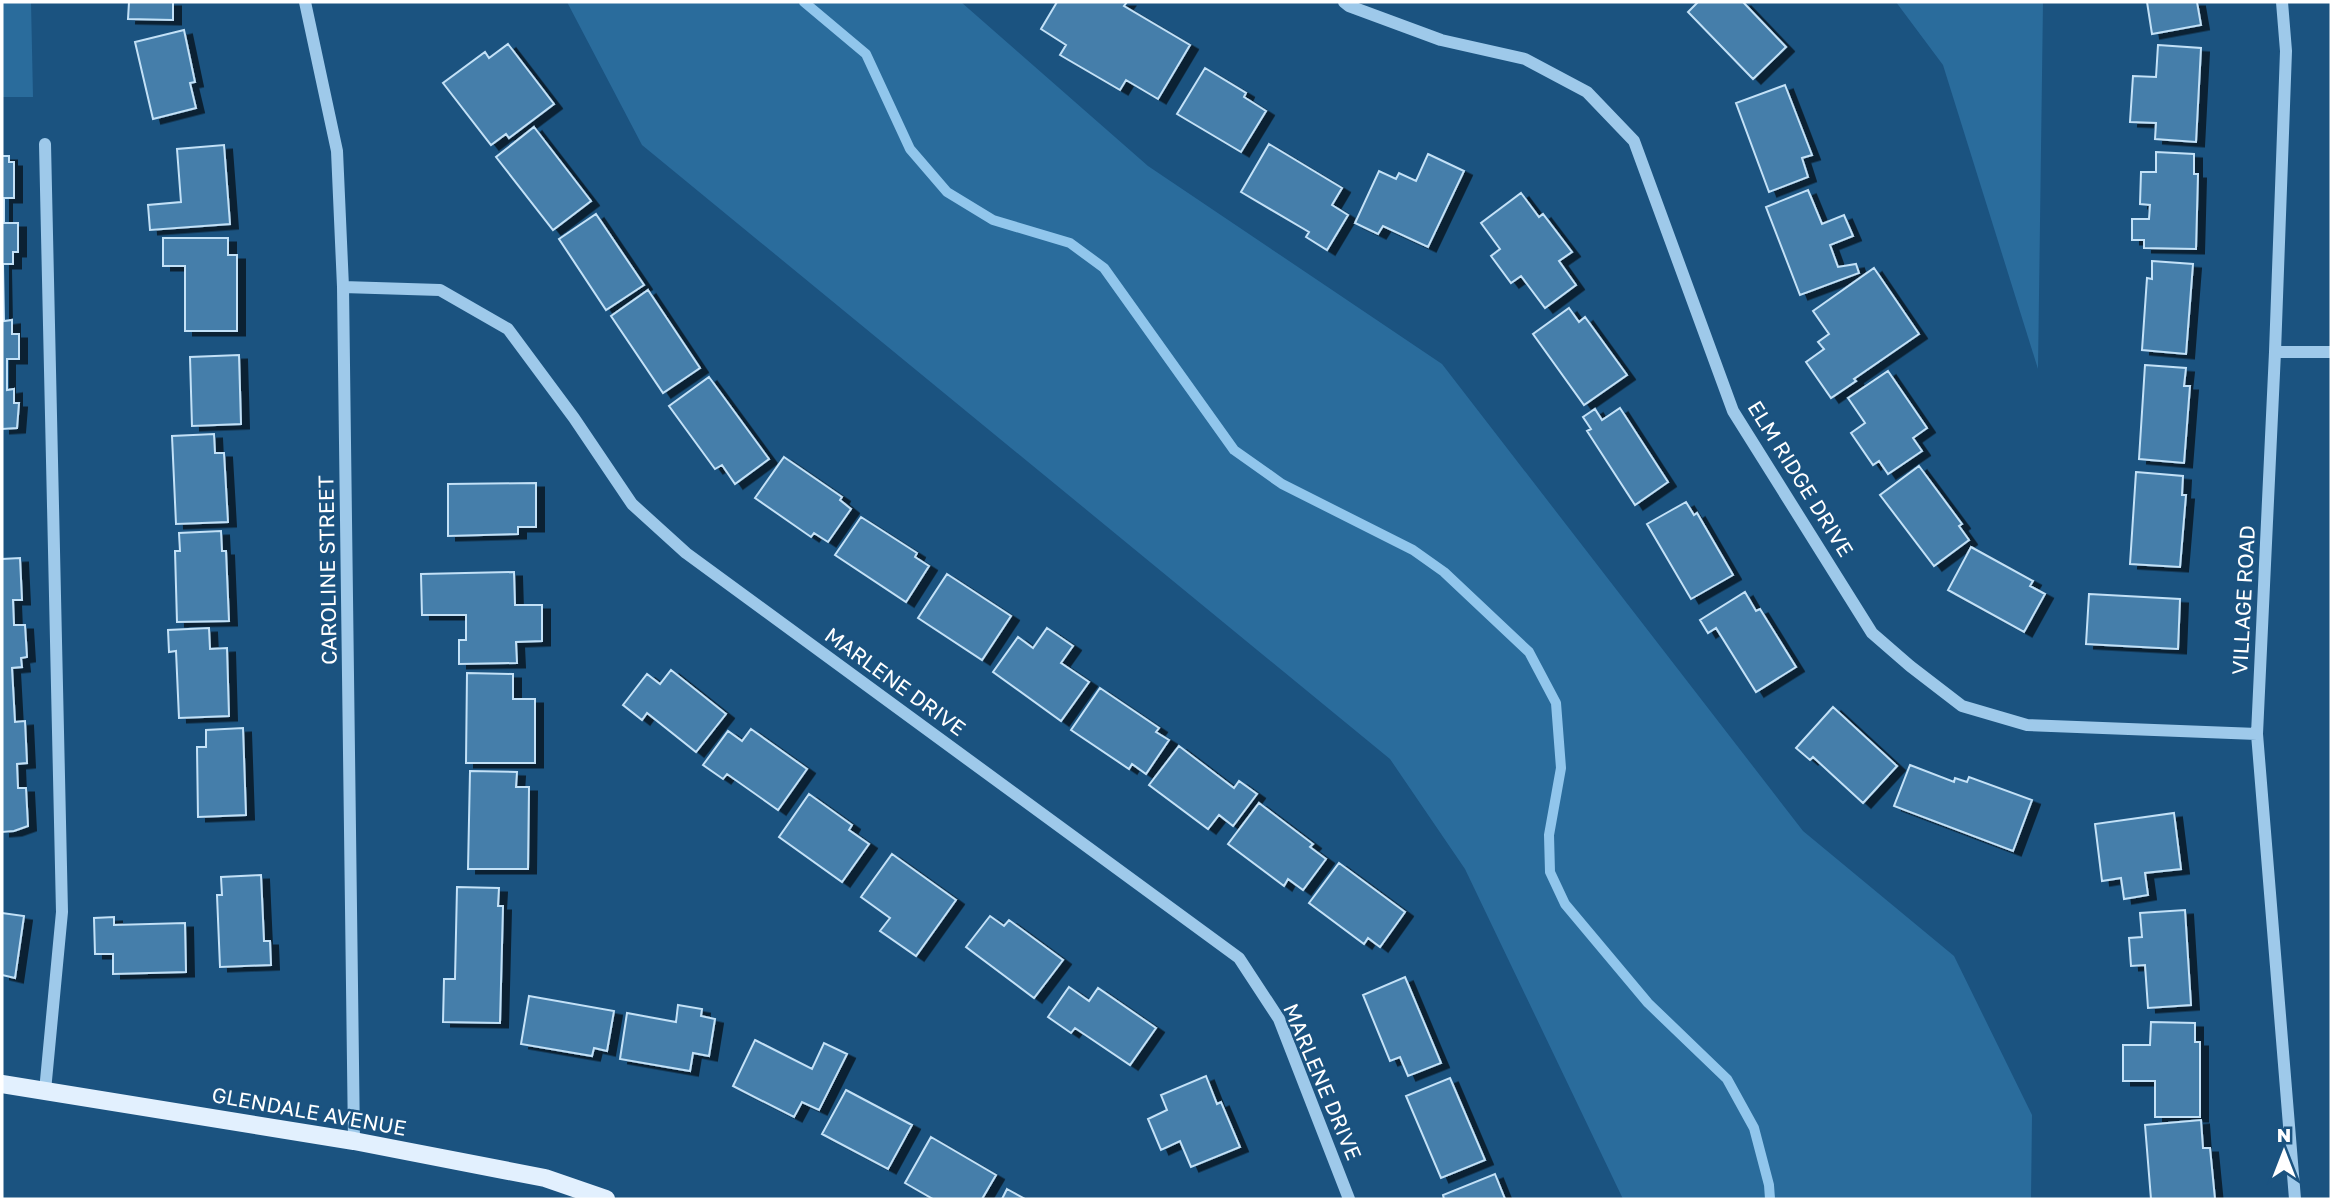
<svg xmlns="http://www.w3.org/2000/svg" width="2333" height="1201" font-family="'Golos Text',sans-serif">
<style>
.green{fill:#2a6c9c}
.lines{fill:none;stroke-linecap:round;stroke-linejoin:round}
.stream{stroke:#91c6ec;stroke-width:10}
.building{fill:#447eaa;stroke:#c3e1f7;stroke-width:2;filter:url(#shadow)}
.minor{stroke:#9ec9ea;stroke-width:12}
.major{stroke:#e2f0fe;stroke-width:18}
.labels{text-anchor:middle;stroke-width:5;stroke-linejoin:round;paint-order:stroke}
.street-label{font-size:21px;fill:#fff;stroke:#1b5380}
</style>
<defs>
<filter id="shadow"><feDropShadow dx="8" dy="4.5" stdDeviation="0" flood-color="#0009"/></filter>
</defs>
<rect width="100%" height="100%" fill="#1b5380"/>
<path class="green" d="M2 2H31L33 97H2Z
M567 2H961L1148 166 1442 364 1803 831 1954 956 2032 1115 2031 1199H1623L1465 869 1390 759 642 145Z
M1896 2H2043L2038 369 1943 65Z"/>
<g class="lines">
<path class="stream" d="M804 2 866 54 910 149 947 192 993 220 1070 243 1104 268 1234 450 1282 484 1413 550 1444 572 1529 652 1556 703 1561 768 1549 835 1550 872 1565 904 1648 1003 1727 1079 1754 1128 1769 1185 1770 1199"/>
</g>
<path class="building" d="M129 2H173V20L128 19Z
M1057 2H1127L1124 6 1190 45 1158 99 1126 80 1120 90 1060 55 1066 45 1041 29Z
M1698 2H1743L1786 47 1753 79 1688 12Z
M2147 2H2197L2201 25 2152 34Z
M184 30 195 82 190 83 196 108 153 119 135 42Z
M508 44 554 104 509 138 506 134 491 145 443 83 485 52 489 58Z
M2158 45 2201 48 2196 142 2155 139 2156 123 2130 122 2133 76 2156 77Z
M1205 68 1246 93 1244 97 1266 111 1241 152 1177 114Z
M1785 85 1812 155 1802 158 1808 177 1769 192 1736 103Z
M534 127 591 201 553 230 496 157Z
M1269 144 1342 188 1332 205 1348 215 1327 250 1306 237 1309 232 1241 192Z
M224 145 230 224 150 230 148 205 181 202 177 149Z
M2156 152 2194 154V174H2198L2196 249 2144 248V240H2132V219H2149L2150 205 2140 204 2141 172H2156Z
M1428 154 1464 171 1428 247 1383 226 1378 234 1355 223 1379 171 1396 179 1399 173 1416 181Z
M2 156H9V162H14V198H4V223H18V252H13V264H3L4 321 12 320V334H19V359H7V390L14 389V403H19L17 428 2 429Z
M1808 190 1822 224 1844 215 1853 236 1830 245 1838 267 1856 264 1859 273 1800 295 1766 207Z
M1521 193 1539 217 1543 214 1572 252 1559 261 1576 285 1545 308 1521 276 1511 283 1491 256 1500 249 1481 223Z
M596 214 644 285 606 310 559 239Z
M163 238H228V255H237V331H185V266H163Z
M2152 261 2193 264 2186 354 2142 350 2147 278 2152 279Z
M1874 268 1919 334 1854 379 1856 381 1831 398 1806 362 1824 349 1818 342 1829 334 1813 311Z
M648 290 700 368 663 393 611 316Z
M1569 308 1579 322 1585 317 1627 375 1584 405 1533 334Z
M239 355 241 424 192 426 190 357Z
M2145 365 2186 368 2184 386H2190L2184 463 2139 459Z
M1888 371 1927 428 1913 438 1922 451 1888 474 1879 461 1873 465 1851 433 1865 423 1848 398Z
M709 377 769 459 735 484 722 465 715 469 669 406Z
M1620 408 1668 482 1635 505 1587 431 1591 429 1583 417 1595 409 1602 420Z
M214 434 215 453H224L228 522 176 524 172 436Z
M784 457 842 497 840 500 851 509 828 542 814 533 811 537 755 498Z
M1919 466 1962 524 1959 526 1969 540 1934 566 1880 495Z
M2136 472 2183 476 2182 495H2186L2180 567 2130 564Z
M536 483V527H518V534L448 536V484Z
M1686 502 1694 515 1697 513 1733 575 1691 599 1647 524Z
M861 517 917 553 915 557 929 566 906 602 835 555Z
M221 531 222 551H226L229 621 177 622 175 551H180L179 533Z
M1971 547 2033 581 2030 586 2045 594 2024 632 1948 590Z
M20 558 22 600H13L14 625H25L27 657 21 658 22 667 12 668 15 722 25 721 27 763 17 764 18 788H26L28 826 14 831 2 832V559Z
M514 572 515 605H542V641L516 642 517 663 459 664V640H466V615H422L421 574Z
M947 574 1011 616 982 660 918 618Z
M1745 592 1756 611 1760 609 1796 667 1756 692 1716 628 1708 633 1700 620Z
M2089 594 2180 599 2178 649 2086 644Z
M209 628 210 649 227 648 229 716 179 718 176 651 169 652 168 630Z
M1047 628 1073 646 1061 663 1089 682 1061 721 993 672 1018 637 1033 648Z
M671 670 726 714 696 752 647 713 642 720 623 705 647 674 660 684Z
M467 673 513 674V699H535V763H466Z
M1100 688 1159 728 1156 732 1169 740 1146 774 1132 764 1129 769 1071 730Z
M1833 707 1897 766 1863 803 1813 757 1810 760 1796 748Z
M243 728 246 815 198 817 197 747H206V730Z
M751 729 807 769 778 810 727 774 723 779 703 765 728 731 742 741Z
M1179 746 1234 788 1239 781 1257 794 1233 826 1219 815 1208 829 1149 785Z
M1910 765 1954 782 1955 778 1967 782 1969 777 2032 800 2013 851 1894 806Z
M470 771 517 772 516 787H529L528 869H468Z
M809 794 852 825 849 830 869 844 842 882 779 837Z
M1259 803 1313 844 1310 847 1326 859 1303 890 1288 879 1284 886 1228 844Z
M2174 813 2181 869 2145 873 2148 895 2124 899 2121 878 2102 881 2095 824Z
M892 854 956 900 916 956 880 931 890 918 861 897Z
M1339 863 1405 912 1380 947 1368 938 1364 944 1309 903Z
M261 875 264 941H270L271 965 220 967 217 895H222L221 877Z
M457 887 499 888 498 906H503L500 1023 443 1022 444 979H455Z
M2185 910 2191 1005 2148 1008 2145 965 2131 966 2129 938 2142 937 2140 913Z
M2 913 24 916 15 978 2 975Z
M990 916 1004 926 1009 920 1063 960 1034 998 966 947Z
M114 917V925L185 923 186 972 113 974V954H95L94 918Z
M1405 977 1441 1063 1408 1076 1400 1057 1390 1061 1363 995Z
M1069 987 1089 1001 1098 988 1156 1028 1130 1065 1075 1028 1071 1033 1048 1017Z
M529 996 614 1011 607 1051 594 1048 592 1056 521 1044Z
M678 1005 702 1009 701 1016 715 1019 709 1056 693 1053 690 1071 620 1059 627 1013 676 1022Z
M2151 1022 2195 1023V1042H2200V1117H2155V1081H2123V1045H2150Z
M755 1040 812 1069 824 1043 847 1054 819 1110 802 1102 794 1117 733 1086Z
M1206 1076 1217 1104 1221 1102 1240 1147 1191 1167 1180 1141 1161 1150 1148 1119 1167 1110 1161 1095Z
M1450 1078 1485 1160 1441 1178 1406 1096Z
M846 1090 912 1125 888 1169 822 1134Z
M2201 1120 2203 1148H2210L2215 1199H2151L2145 1125Z
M931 1137 996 1175 982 1199H933L905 1183Z
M1495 1174 1505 1199H1444L1443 1195Z
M1007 1189 1025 1199H1002Z"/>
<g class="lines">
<path class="minor" d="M305 2 337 151 343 287 354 1141
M1344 2 1349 6 1441 40 1525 59 1587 92 1634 141 1733 411 1872 633 1910 666 1962 706 2027 725 2257 734
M2282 2 2286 51 2275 352 2257 734 2295 1199
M45 144 62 912 45 1091
M343 287 440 290 508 329 574 418 632 504 686 553 1239 958 1279 1019 1349 1199
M2275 352H2331"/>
<path class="major" d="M2 1084 354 1141 545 1178 606 1199"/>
</g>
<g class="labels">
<g class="street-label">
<text transform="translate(1800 479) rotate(58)" y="7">ELM RIDGE DRIVE</text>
<text transform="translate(328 570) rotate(-91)" y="7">CAROLINE STREET</text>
<text transform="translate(2244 600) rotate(-87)" y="7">VILLAGE ROAD</text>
<text transform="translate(895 682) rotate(36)" y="7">MARLENE DRIVE</text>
<text transform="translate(1322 1082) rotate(67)" y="7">MARLENE DRIVE</text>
<text transform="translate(309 1112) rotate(10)" y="7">GLENDALE AVENUE</text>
</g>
</g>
<rect width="2333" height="1201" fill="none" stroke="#ffffff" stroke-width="7"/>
<g transform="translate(2284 1152)" stroke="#1b5380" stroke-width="5" paint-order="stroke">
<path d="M0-5L12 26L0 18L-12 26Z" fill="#ffffff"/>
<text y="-10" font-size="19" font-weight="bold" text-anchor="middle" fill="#ffffff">N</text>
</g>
</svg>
